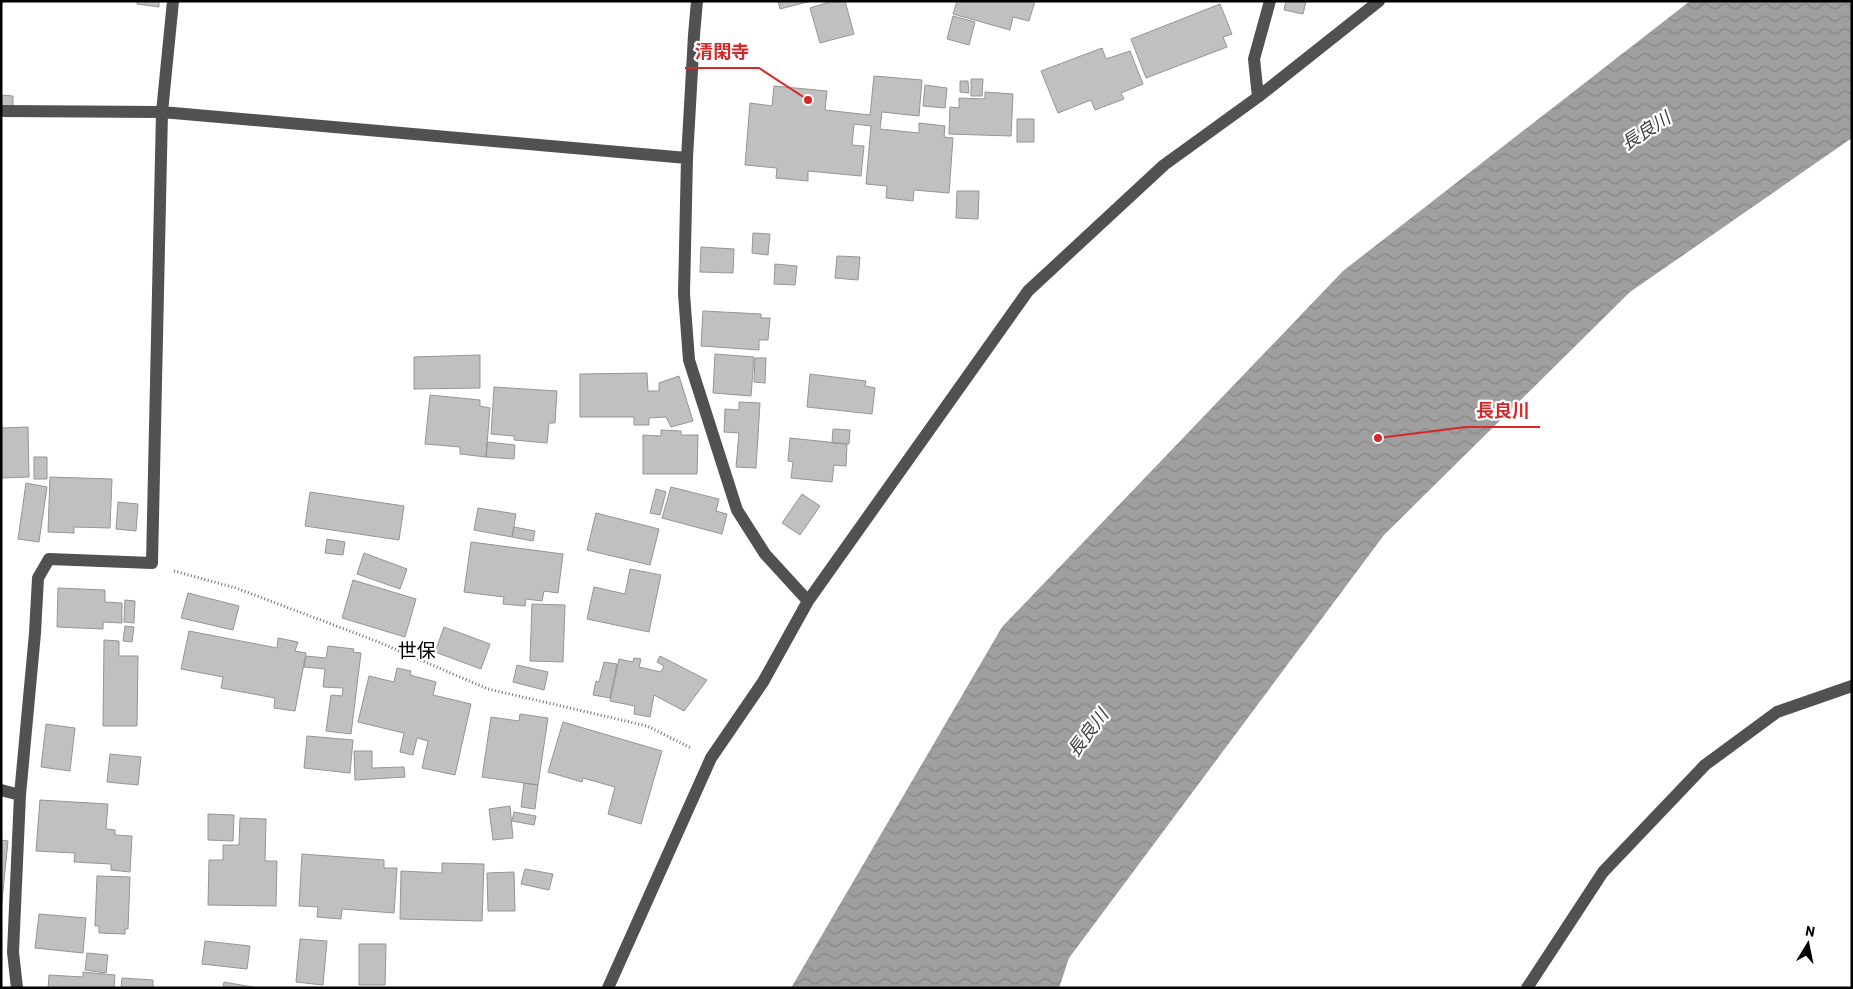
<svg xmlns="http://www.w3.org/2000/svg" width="1853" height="989" font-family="Barlow,'Noto Sans JP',sans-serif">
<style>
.water{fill:url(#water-waves)}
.building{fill:#c0c0c0;stroke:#959595}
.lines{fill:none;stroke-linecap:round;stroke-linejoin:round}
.path{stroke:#737373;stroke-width:3;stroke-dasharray:1 2.5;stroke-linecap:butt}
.minor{stroke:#515151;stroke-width:12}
.labels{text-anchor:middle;stroke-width:4.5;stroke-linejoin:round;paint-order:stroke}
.water-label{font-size:18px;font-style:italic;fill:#404040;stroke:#fff}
.quarter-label{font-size:19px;fill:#000;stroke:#fff}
.leader{fill:none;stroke:#d62828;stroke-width:2}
.callout-dot{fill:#d62828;stroke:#fff;stroke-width:2}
.callout-label{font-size:18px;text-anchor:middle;font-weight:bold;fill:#d62828;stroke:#fff;stroke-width:4.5;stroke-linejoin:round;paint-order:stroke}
</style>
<defs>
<pattern id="water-waves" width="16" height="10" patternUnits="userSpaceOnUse" patternTransform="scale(1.25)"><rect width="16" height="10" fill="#9f9f9f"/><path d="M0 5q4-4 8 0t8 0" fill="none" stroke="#878787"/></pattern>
</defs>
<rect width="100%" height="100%" fill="#fff"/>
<path class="water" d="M1690 1H1852V138L1630 292 1384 535 1069 958 1059 988H791L1002 627 1343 271Z"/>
<path class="building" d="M137 1H159V7L137 4Z
M778 1H811L780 9Z
M833 1H845L854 34 820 43 810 8Z
M957 1H1035L1029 21 1013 17 1010 30 953 14Z
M1286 1H1306L1303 14 1284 10Z
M1220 4 1232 34 1223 37 1227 47 1146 78 1131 39Z
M953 16 975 22 969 45 947 39Z
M1102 48 1106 59 1130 51 1143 84 1121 93 1124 99 1095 110 1091 100 1058 113 1041 71Z
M874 76 922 80 919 116 882 112 880 129 919 133V123L945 126 944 137 953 138 949 193 914 190 913 201 886 198 887 186 866 184 871 126 854 124 852 145 864 146 861 176 808 171V181L776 178 777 168 745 165 750 103 772 106 774 86 827 91 825 110 870 115Z
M971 79H983L982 96H971Z
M960 81H968L969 93 960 92Z
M925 85 947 88 945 108 923 106Z
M985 92 1013 94 1011 136 949 134 950 107 959 108V98L985 99Z
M1 95 13 96V111L1 110Z
M1017 119H1034V142H1017Z
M957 191H979L978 219 956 218Z
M753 233 770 234 768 255 752 253Z
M701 247 734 249 733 273 700 272Z
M837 256 860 257 858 280 835 278Z
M775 264 797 266 795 285 774 284Z
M703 311 761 314V318H770L768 340H759V350L701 346Z
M715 354 754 357 751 396 713 393Z
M480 355V388L414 389V357Z
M755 358H766L765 383 754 382Z
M647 373 648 391H659V383L679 376 693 421 671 427 666 417 649 418V425H634V417H580V374Z
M810 374 866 381 865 386 875 388 872 414 807 407Z
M494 387 557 391 555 423H549L547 443 514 440V436L491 434Z
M430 395 480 400V406L490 408 486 457 460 454V447L425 444Z
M739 402 760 403 756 468 736 467 739 433 724 432 725 409 739 410Z
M28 427 29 477 1 478V428Z
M833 429 850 430 849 444 832 443Z
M661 430 681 431V435H698L697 474H643V435L661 436Z
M790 438 847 444 846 466 834 465 832 482 791 478 793 462 788 461Z
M487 442 515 445 514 459 486 457Z
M34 457H47V479H34Z
M50 477 112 479 110 528 74 527V533L48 532Z
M26 483 47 487 39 542 18 539Z
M671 487 719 499 716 511 727 514 722 534 662 518Z
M656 489 666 492 660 515 650 513Z
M310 492 404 506 399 540 305 526Z
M802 494 820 506 800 535 782 523Z
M118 502 138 504 136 531 116 529Z
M478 508 516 514 512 537 474 530Z
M596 513 659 529 650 565 587 550Z
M514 527 535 531 533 541 512 537Z
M327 539 345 542 343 555 325 553Z
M471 542 563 554 558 593 544 591 542 601 526 599 525 606 503 604 504 597 464 592Z
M364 553 407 569 400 589 357 574Z
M630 569 661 575 649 632 587 619 594 587 625 594Z
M353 580 416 599 405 637 342 618Z
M58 588 105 590V602L122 603V623L103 622V629L57 627Z
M188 593 239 606 233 630 181 618Z
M125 600 135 601 134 623 124 622Z
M532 604 565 605 563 662 530 661Z
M125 626 134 627 132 642 123 641Z
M444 627 490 644 481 669 435 652Z
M189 631 277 648 278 638 298 642 295 651 306 653 295 711 274 708 275 698 221 688 223 677 181 669Z
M104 640 119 641V656H138L137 726H103Z
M328 646 354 649 353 652 361 653 351 734 326 731 331 695 342 696 343 688 323 687 325 669 304 667 306 656 326 658Z
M660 656 707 680 684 711 654 695 650 717 634 714 635 706 610 701 619 659 633 662 634 658 641 659 639 667 661 672 664 666 657 662Z
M604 662 617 664 610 698 593 695 596 681 599 682Z
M517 665 548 672 544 690 513 682Z
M397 668 411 671 410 675 436 682 433 695 471 704 455 775 422 768 428 741 417 738 413 755 400 752 404 733 358 722 369 676 394 682Z
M520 714 548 718 538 785 482 777 491 717 519 721Z
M563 722 662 751 641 824 608 814 615 787 583 778 582 782 548 772Z
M46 724 75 728 70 771 41 767Z
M307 736 353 740 350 773 304 768Z
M354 751H372V768L404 767 405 777 355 780Z
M110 754 141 757 138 785 107 782Z
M524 783 538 785 535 809 521 807Z
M40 800 108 804 106 829 115 830V835L132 836 130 872 111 870V864L74 862 75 853 36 851Z
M510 806 513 838 493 840 489 809Z
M514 812 536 816 534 825 512 821Z
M208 814 234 815 233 841 208 840Z
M240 818 266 819 265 861H277L276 906 208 905 209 860H223V845H239Z
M1 840 8 841 1 911Z
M302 854 384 860V868H397L394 913 342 909 341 919 317 917 318 907 299 906Z
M442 863 484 864 482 921 400 919 401 871 442 873Z
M525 869 553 874 549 890 521 884Z
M514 872 515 911H488L487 873Z
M97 876 130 877 128 929H125V934L99 933V926H95Z
M39 914 86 918 83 953 35 948Z
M300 939 327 941 323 985 296 982Z
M205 941 250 946 247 969 202 964Z
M359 944H386L385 985H359Z
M87 953 108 955 106 973 85 970Z
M83 972 115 975 114 988H48L49 975 83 977Z
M122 978 153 980V988H121Z
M224 982 258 988H223Z"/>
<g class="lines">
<path class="path" d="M174 571 236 588 376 641 488 689 647 726 691 748"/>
<path class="minor" d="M697 1 694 35 687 158 684 294 689 360 737 510 765 554 808 601
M1258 97 1254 59 1270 1
M1 111 162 112 687 158
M1 790 20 795
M17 988 13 952 20 795 35 633 38 578 49 559 152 563 162 112 173 1
M608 988 711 758 763 682 808 601 1028 291 1164 165 1258 97 1379 1
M1527 988 1603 872 1705 765 1777 712 1852 686"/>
</g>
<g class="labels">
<g class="water-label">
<text transform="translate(1646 131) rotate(-33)" y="6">長良川</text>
<text transform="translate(1088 733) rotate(-53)" y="6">長良川</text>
</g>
<g class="quarter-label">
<text x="417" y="657">世保</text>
</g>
</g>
<path class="leader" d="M808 100L759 68H685M1378 438L1466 427H1540"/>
<g class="callout-dot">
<circle cx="808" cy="100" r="5"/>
<circle cx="1378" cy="438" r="5"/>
</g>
<g class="callout-label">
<text x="722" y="58">清閑寺</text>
<text x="1503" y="417">長良川</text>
</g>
<rect width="1853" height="989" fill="none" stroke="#000000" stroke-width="5"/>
<g transform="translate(1808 944) rotate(10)" stroke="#ffffff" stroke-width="4" paint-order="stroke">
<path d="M0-4L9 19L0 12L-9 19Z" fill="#000000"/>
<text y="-8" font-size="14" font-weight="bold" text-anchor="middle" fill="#000000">N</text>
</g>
</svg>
